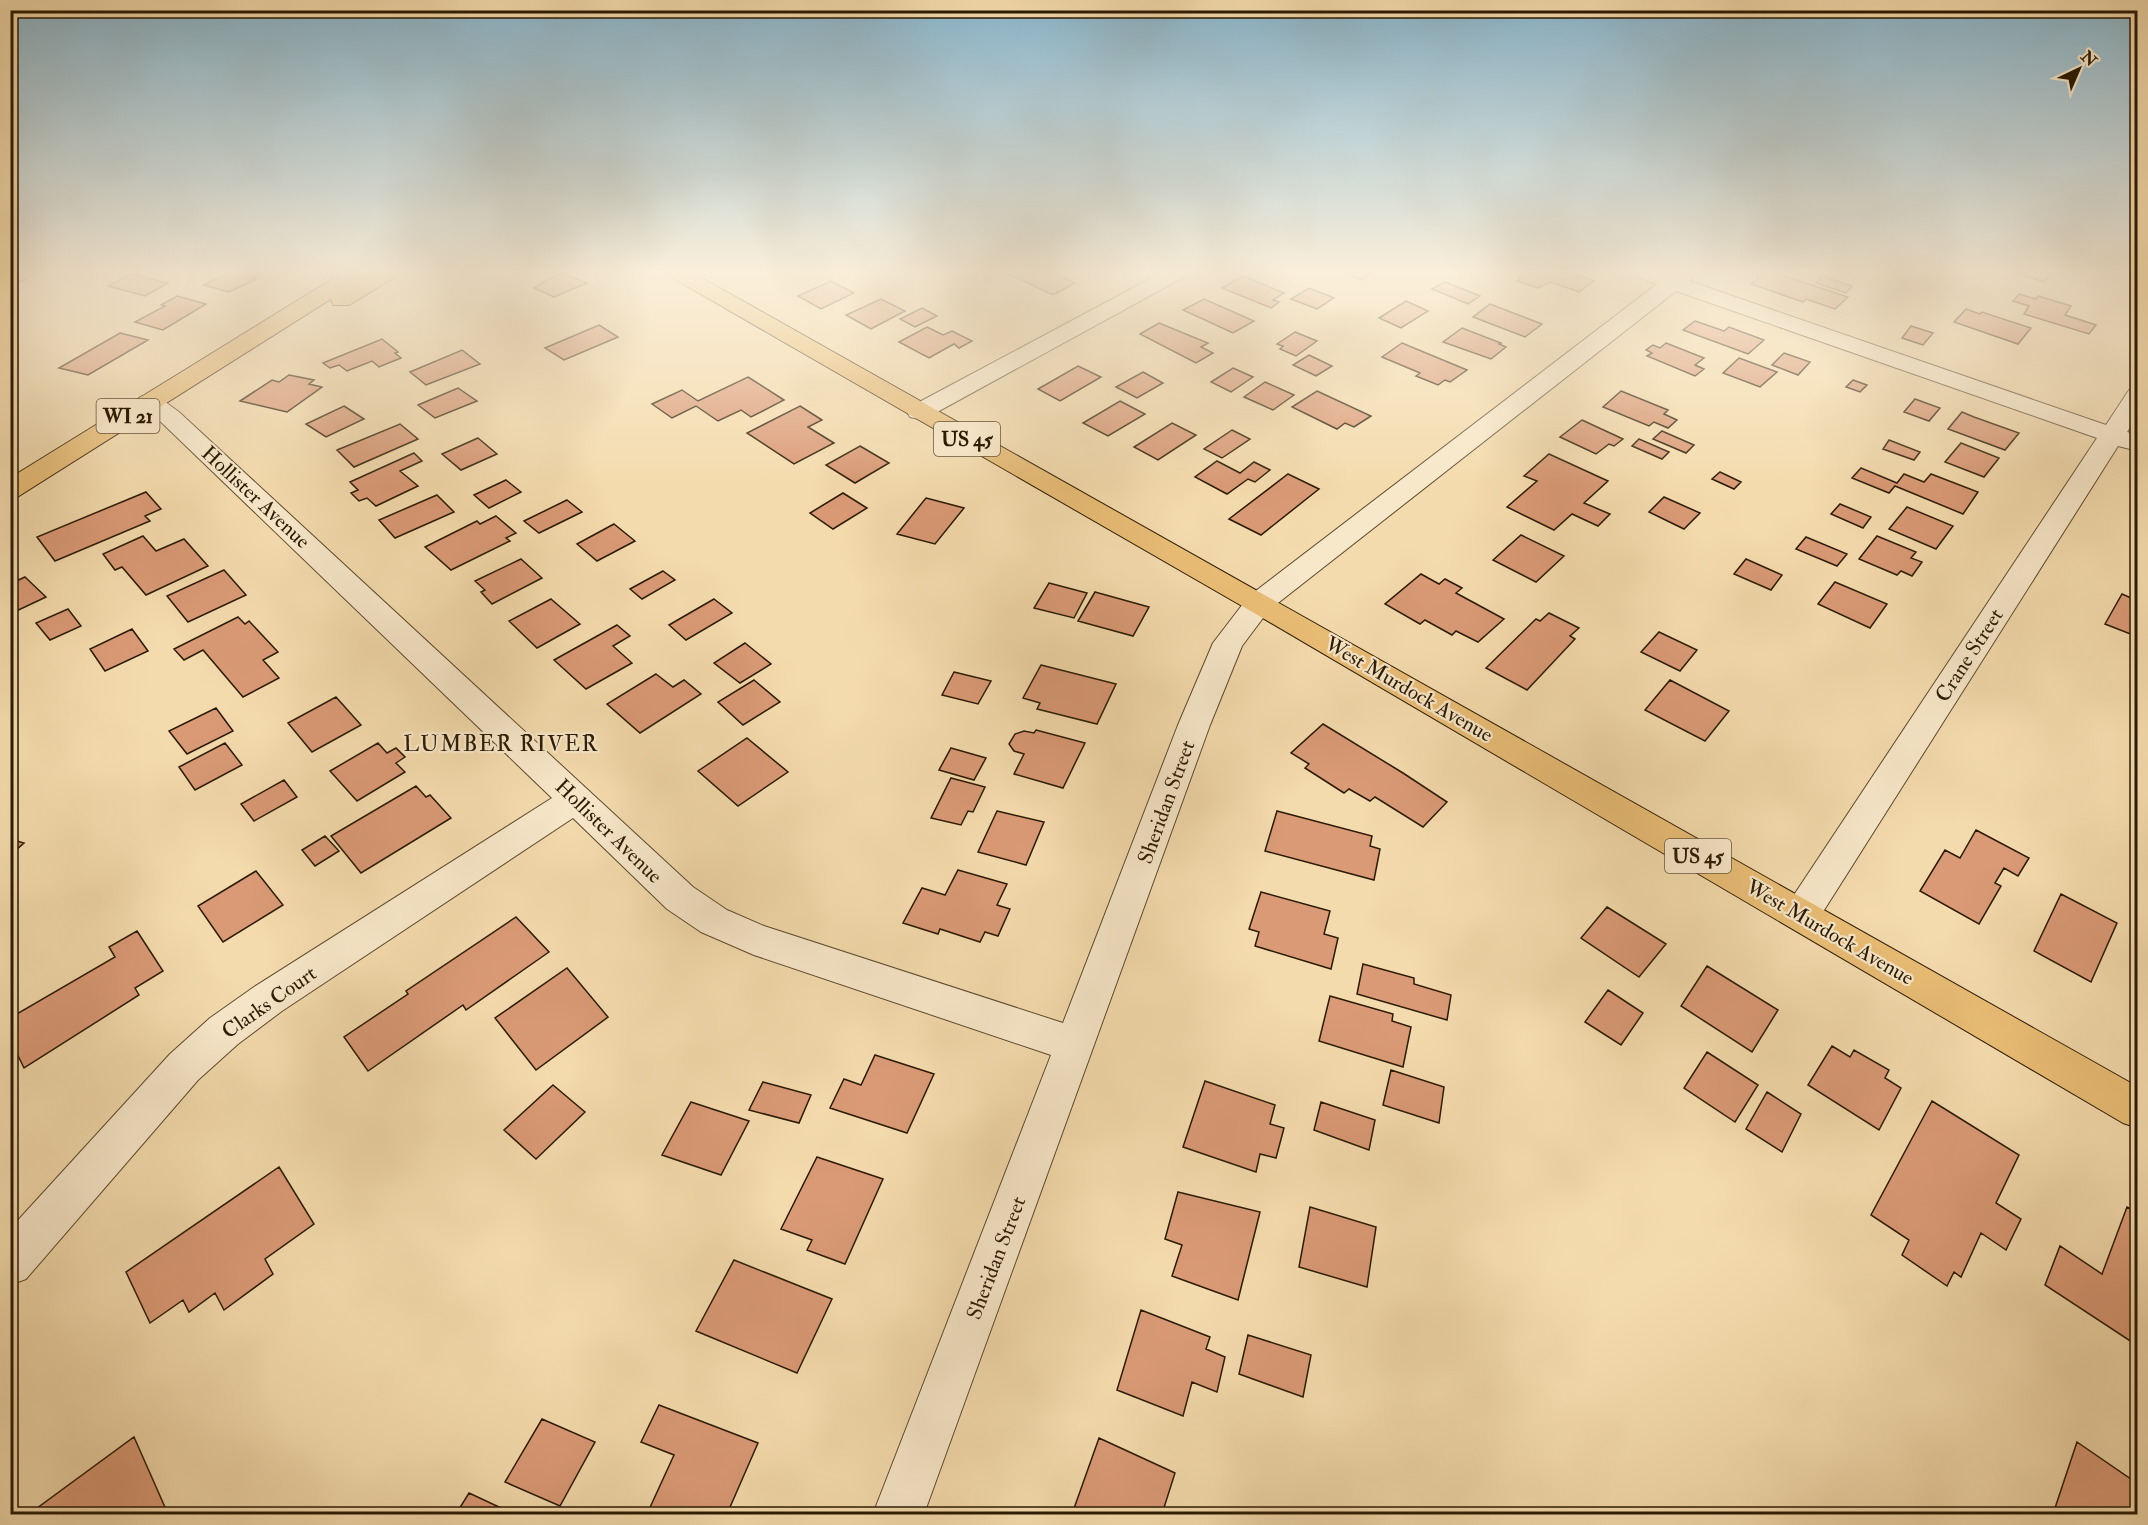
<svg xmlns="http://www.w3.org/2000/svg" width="2148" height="1525" font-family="'IM FELL Double Pica',serif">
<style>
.building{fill:#da9a76;stroke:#2a1a02;stroke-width:1.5}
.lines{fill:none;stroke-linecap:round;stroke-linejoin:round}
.minor-casing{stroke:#5c4a2d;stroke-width:2}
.major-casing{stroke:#2a1a02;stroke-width:2}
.minor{fill:#f8e8ca;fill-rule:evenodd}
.major{fill:#eabe76;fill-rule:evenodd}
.labels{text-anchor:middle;stroke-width:4.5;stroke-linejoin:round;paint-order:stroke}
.shield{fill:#f8e8ca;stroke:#68583e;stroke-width:1.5}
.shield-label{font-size:20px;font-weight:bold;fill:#2a1a02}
.street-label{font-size:21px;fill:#2a1a02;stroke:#f8e8ca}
.neighbourhood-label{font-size:22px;letter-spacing:1.5px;fill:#2a1a02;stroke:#f8e8ca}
</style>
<rect width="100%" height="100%" fill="#f4dbad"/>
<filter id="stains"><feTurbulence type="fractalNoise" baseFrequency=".00333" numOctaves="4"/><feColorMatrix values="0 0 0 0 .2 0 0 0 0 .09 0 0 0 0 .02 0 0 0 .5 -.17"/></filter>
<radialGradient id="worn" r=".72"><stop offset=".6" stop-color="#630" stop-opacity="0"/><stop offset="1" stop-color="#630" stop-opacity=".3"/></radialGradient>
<path class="building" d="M10 273H30L36 274 10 287Z
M227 273H260L252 278 257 279 229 292 204 285Z
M560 273 587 283 554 297 534 288Z
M1007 273H1054L1075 283 1053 295Z
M1344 273H1372L1362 280Z
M1525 273H1573L1594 281 1579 292 1551 282 1538 288 1517 281Z
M1764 273H1775L1848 297 1835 309 1806 299 1803 302 1751 284Z
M2015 273H2048L2051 274 2044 282Z
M131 274 168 283 145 296 108 286Z
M1243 276 1284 293 1273 300 1279 302 1271 308 1222 288Z
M1822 276 1852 286 1846 293 1816 283Z
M831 281 854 293 821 309 798 296Z
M1445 282 1480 296 1468 304 1432 289Z
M1309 288 1334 298 1317 309 1291 299Z
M2019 294 2036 299 2038 296 2071 306 2065 315 2096 325 2089 334 2024 314 2029 306 2013 301Z
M177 296 206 304 163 330 135 322 165 306 161 305Z
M881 299 905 311 871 329 846 315Z
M1204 299 1254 321 1233 333 1183 310Z
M1406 301 1428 311 1401 328 1379 318Z
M1490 304 1542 324 1525 337 1473 317Z
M922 308 937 316 915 327 900 319Z
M1966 309 1980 314 1982 312 2031 328 2018 344 1954 322Z
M1695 321 1724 331 1729 327 1764 340 1748 354 1683 330Z
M1159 323 1208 343 1201 347 1213 353 1196 363 1140 334Z
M599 325 618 337 564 360 545 348Z
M1911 326 1933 333 1923 345 1902 338Z
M927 327 943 335 952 331 972 341 959 348 954 344 929 358 899 342Z
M1462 328 1501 343 1499 344 1506 347 1491 359 1443 342Z
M1295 332 1317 341 1296 356 1280 349 1283 346 1277 344Z
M120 333 148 340 88 375 59 368Z
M382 339 398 352 395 353 401 358 379 367 372 361 347 371 339 365 330 368 323 363Z
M1402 343 1467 370 1450 382 1445 380 1438 385 1416 376 1420 373 1382 357Z
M1666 343 1704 358 1695 365 1704 369 1695 376 1647 356 1652 353 1646 350 1653 345 1660 348Z
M462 350 480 364 426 385 410 372Z
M1784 353 1810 362 1798 375 1772 365Z
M1309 355 1332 366 1316 376 1293 365Z
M1739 358 1777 372 1760 387 1723 373Z
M1078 366 1101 377 1060 401 1038 389Z
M1233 368 1253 377 1231 392 1211 382Z
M1143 372 1163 383 1137 398 1116 387Z
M289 375 314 380 309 384 322 387 287 412 240 401 272 380 279 382Z
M748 377 784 400 751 417 741 410 718 421 696 406 672 418 652 404 682 390 698 401Z
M1853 380 1867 385 1860 392 1846 387Z
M1265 382 1294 395 1273 410 1244 397Z
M458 388 477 401 435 418 418 405Z
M1317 391 1371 416 1354 427 1345 423 1337 429 1292 407Z
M1621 391 1668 410 1664 414 1677 420 1668 428 1654 422 1649 426 1603 407Z
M1915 399 1940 408 1929 421 1904 412Z
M1120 401 1145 414 1108 436 1083 423Z
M344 406 364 419 326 437 306 424Z
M800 406 822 420 808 427 834 443 794 464 747 433Z
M1962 412 1974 417 2019 433 2005 450 1948 429Z
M1582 420 1623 439 1614 446 1609 444 1596 454 1560 437Z
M1172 423 1196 435 1158 460 1134 447Z
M400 424 418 439 354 467 337 450Z
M1232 430 1250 439 1222 458 1204 449Z
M1662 431 1694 445 1686 453 1653 439Z
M478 438 497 454 461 470 442 454Z
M1639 439 1669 452 1662 459 1632 446Z
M1889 440 1920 452 1914 460 1883 449Z
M1961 443 1999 458 1984 477 1945 462Z
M860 446 889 463 855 483 826 465Z
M414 453 422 461 400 471 418 486 376 506 367 498 359 501 351 493 358 490 350 482Z
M1549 454 1608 481 1584 503 1610 514 1598 526 1572 514 1554 530 1507 507 1537 481 1524 476Z
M1217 461 1240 473 1254 462 1270 470 1255 482 1248 479 1227 494 1195 477Z
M1861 468 1897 483 1904 474 1924 482 1931 474 1978 492 1963 514 1895 486 1889 493 1852 478Z
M1720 472 1741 482 1734 489 1712 479Z
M1288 474 1319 489 1261 535 1229 519Z
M506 480 521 492 489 508 474 495Z
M146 492 161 509 145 516 150 521 55 561 37 537Z
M843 493 867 508 833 529 810 513Z
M437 495 454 512 395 538 379 520Z
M1664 497 1700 513 1684 529 1649 512Z
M926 498 964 508 935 544 897 534Z
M567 500 582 512 539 533 524 521Z
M1840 504 1871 517 1863 528 1831 514Z
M1907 507 1953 526 1936 549 1889 529Z
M496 516 516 533 506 538 510 541 451 570 425 547 477 521 480 524Z
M614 524 635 541 597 561 577 544Z
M1521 535 1564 556 1536 582 1493 560Z
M143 536 156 551 184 539 208 566 146 595 122 567 115 570 103 554Z
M1877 536 1916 552 1911 558 1922 562 1912 576 1901 571 1897 575 1859 559Z
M1806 537 1847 554 1837 566 1796 549Z
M521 559 542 578 492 604 481 592 485 590 475 581Z
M1746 559 1782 575 1771 590 1734 574Z
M224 570 246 595 188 622 167 596Z
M663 571 675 580 642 599 630 589Z
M1421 574 1439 584 1445 579 1462 588 1456 593 1504 619 1478 642 1456 631 1452 635 1425 620 1420 624 1385 604Z
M25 577 46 597 10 614V584Z
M1835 582 1887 604 1870 628 1818 604Z
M1049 583 1087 593 1074 618 1034 608Z
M1095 592 1149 607 1133 636 1078 621Z
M2122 594 2138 601V637L2105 624Z
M551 599 580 624 537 648 509 621Z
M714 599 732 613 686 640 669 625Z
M68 609 81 626 50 640 36 623Z
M1549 613 1579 628 1570 636 1575 639 1527 690 1486 668 1536 619 1540 621Z
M238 617 245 624 249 621 278 652 263 660 279 678 243 697 203 650 184 660 174 649Z
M617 625 630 636 613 646 632 663 586 689 554 660Z
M132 629 148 651 105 671 90 649Z
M1659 632 1697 650 1680 671 1641 652Z
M745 643 771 664 740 683 714 663Z
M1041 665 1116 684 1097 724 1037 709 1040 703 1023 698Z
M954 672 991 681 978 704 942 695Z
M656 674 673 687 684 680 701 694 640 733 607 704Z
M754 680 780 702 743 725 718 702Z
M1670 680 1729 711 1705 741 1645 710Z
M336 697 361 725 312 752 288 723Z
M216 708 233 731 187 754 169 731Z
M1323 724 1403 773 1447 802 1423 827 1375 797 1370 801 1349 789 1344 793 1305 768 1309 764 1291 753Z
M1036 730 1085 743 1063 788 1014 774 1024 754 1014 751 1009 744 1015 734 1024 731 1034 733Z
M747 738 788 772 738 806 698 771Z
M225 743 242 765 195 790 179 767Z
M378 743 387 753 396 748 405 757 396 763 405 772 357 801 330 771Z
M951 748 986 758 974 780 939 770Z
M951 778 985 787 973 812 968 811 961 825 931 818Z
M284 780 297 797 254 821 241 804Z
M416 786 426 797 430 795 451 818 361 873 331 836Z
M997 811 1044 822 1026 865 978 852Z
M1277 811 1372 836 1370 846 1380 849 1374 880 1265 851Z
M1976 830 2029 858 2018 876 2004 868 1995 883 2001 886 1979 924 1920 891 1945 850 1960 858Z
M325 836 339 851 315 866 302 850Z
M10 839 24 843 10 855Z
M958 870 1007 884 997 905 1010 909 998 936 985 932 980 942 940 929 938 934 903 923 922 888 945 895Z
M256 871 283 905 223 942 198 906Z
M1261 892 1330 911 1324 934 1338 938 1331 969 1255 946 1259 932 1249 929Z
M2061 894 2117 923 2091 982 2034 951Z
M1607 907 1666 944 1639 977 1581 938Z
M516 917 549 952 466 1010 463 1005 368 1071 344 1037 408 994 406 991Z
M137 931 163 971 135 988 139 995 24 1068 10 1039V1018L115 957 109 947Z
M1363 964 1414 978V984L1451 995 1447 1020 1357 994Z
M1707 966 1778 1010 1752 1052 1681 1006Z
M567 968 608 1017 536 1070 495 1018Z
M1608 990 1643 1013 1621 1045 1585 1022Z
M1330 996 1393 1014 1392 1021 1411 1027 1403 1067 1319 1041Z
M1832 1046 1850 1057 1854 1050 1889 1070 1885 1078 1901 1088 1879 1130 1808 1085Z
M1707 1052 1758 1085 1735 1122 1684 1088Z
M875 1055 934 1074 907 1133 830 1108 844 1079 861 1085Z
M1391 1070 1444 1087 1439 1123 1383 1105Z
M1205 1081 1275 1105 1270 1124 1284 1128 1276 1158 1260 1154 1256 1172 1183 1147Z
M763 1082 811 1095 799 1123 749 1110Z
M553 1085 585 1112 536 1159 504 1130Z
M1767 1092 1801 1114 1782 1152 1746 1129Z
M1932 1101 2019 1155 1996 1203 2021 1219 2006 1250 1981 1233 1961 1277 1954 1272 1947 1286 1902 1255 1909 1240 1871 1215Z
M691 1102 749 1121 721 1175 662 1155Z
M1321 1102 1375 1120 1369 1150 1314 1130Z
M817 1157 883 1179 845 1264 807 1250 812 1240 781 1229Z
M279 1167 314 1224 265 1259 273 1274 224 1310 215 1293 189 1312 183 1300 150 1323 126 1272Z
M1178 1192 1260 1212 1238 1300 1172 1276 1182 1245 1165 1239Z
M1310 1207 1376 1227 1367 1287 1299 1267Z
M2127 1207 2138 1213V1346L2045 1285 2060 1246 2102 1274Z
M734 1260 832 1299 797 1373 696 1331Z
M1141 1310 1210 1337 1206 1349 1225 1357 1217 1392 1192 1382 1183 1416 1117 1390Z
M1248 1335 1311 1355 1303 1397 1239 1374Z
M659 1405 758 1443 727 1514H647L674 1455 641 1442Z
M542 1419 595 1442 560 1506 505 1482Z
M134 1437 168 1514H29Z
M1099 1438 1175 1473 1162 1514H1072Z
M2077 1442 2138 1484V1514H2053Z
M469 1493 514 1514H456Z"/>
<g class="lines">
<g class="minor-casing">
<path id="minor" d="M1161 273H1188L1184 277 928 417 919 419 910 417 907 412 910 407Z
M1635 273H1696L1689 281 2106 425 2129 390 2138 388V415L2127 432 2138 435V451L2118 446 1814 926 1801 930 1788 926 1783 915 1788 904 2097 438 1676 291 1269 610 1242 646 1210 725 924 1514H873L1051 1055 754 955 701 932 667 909 573 818 282 1011 238 1044 198 1080 26 1279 10 1285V1229L170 1054 210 1018 254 987 552 798 161 422 137 402 140 397C157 393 166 403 179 412L693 887 727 910 764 926 1063 1023 1178 725 1213 643 1249 596 1657 284 1639 277Z"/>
</g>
<g class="major-casing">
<path id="major" d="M342 273H368L363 279 373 273H399L395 277 349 305H333L331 299 19 496 10 498V478Z
M667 273H693L2138 1087V1128L2123 1123 1249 610 671 277Z"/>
</g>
<use href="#minor" class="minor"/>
<use href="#major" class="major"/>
</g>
<linearGradient id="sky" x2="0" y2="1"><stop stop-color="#89b7cf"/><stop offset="0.56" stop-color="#faefda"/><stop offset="1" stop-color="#faefda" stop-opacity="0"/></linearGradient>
<rect width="2148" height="486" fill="url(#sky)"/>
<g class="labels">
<g class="shield">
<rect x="96.5" y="399" width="63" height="34" rx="4.5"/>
<rect x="934" y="422" width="66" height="34" rx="4.5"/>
<rect x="1665" y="839" width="66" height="34" rx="4.5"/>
</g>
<g class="shield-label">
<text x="128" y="423">WI 21</text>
<text x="967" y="446">US 45</text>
<text x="1698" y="863">US 45</text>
</g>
<g class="street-label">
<text transform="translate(256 497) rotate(43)" y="7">Hollister Avenue</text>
<text transform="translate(1969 655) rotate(-57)" y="7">Crane Street</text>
<text transform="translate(1409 689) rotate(30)" y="7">West Murdock Avenue</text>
<text transform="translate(1166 802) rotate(-70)" y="7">Sheridan Street</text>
<text transform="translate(609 831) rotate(44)" y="7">Hollister Avenue</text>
<text transform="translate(1830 932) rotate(30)" y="7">West Murdock Avenue</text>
<text transform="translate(269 1002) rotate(-35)" y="7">Clarks Court</text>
<text transform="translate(996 1258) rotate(-69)" y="7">Sheridan Street</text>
</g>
<g class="neighbourhood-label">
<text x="501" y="751">LUMBER RIVER</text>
</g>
</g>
<rect width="2148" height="1525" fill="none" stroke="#f4dbad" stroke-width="36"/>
<rect x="12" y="12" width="2124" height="1501" fill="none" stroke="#2a1a02" stroke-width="3"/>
<rect x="18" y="18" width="2112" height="1489" fill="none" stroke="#2a1a02" stroke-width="1.5"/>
<g transform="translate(2079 69) rotate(44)" stroke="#f8e8ca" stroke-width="4.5" paint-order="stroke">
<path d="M0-4.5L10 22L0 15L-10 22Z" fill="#2a1a02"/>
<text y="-9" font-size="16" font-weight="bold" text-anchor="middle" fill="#2a1a02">N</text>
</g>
<rect width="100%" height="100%" filter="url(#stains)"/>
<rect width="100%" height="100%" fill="url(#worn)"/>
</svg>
